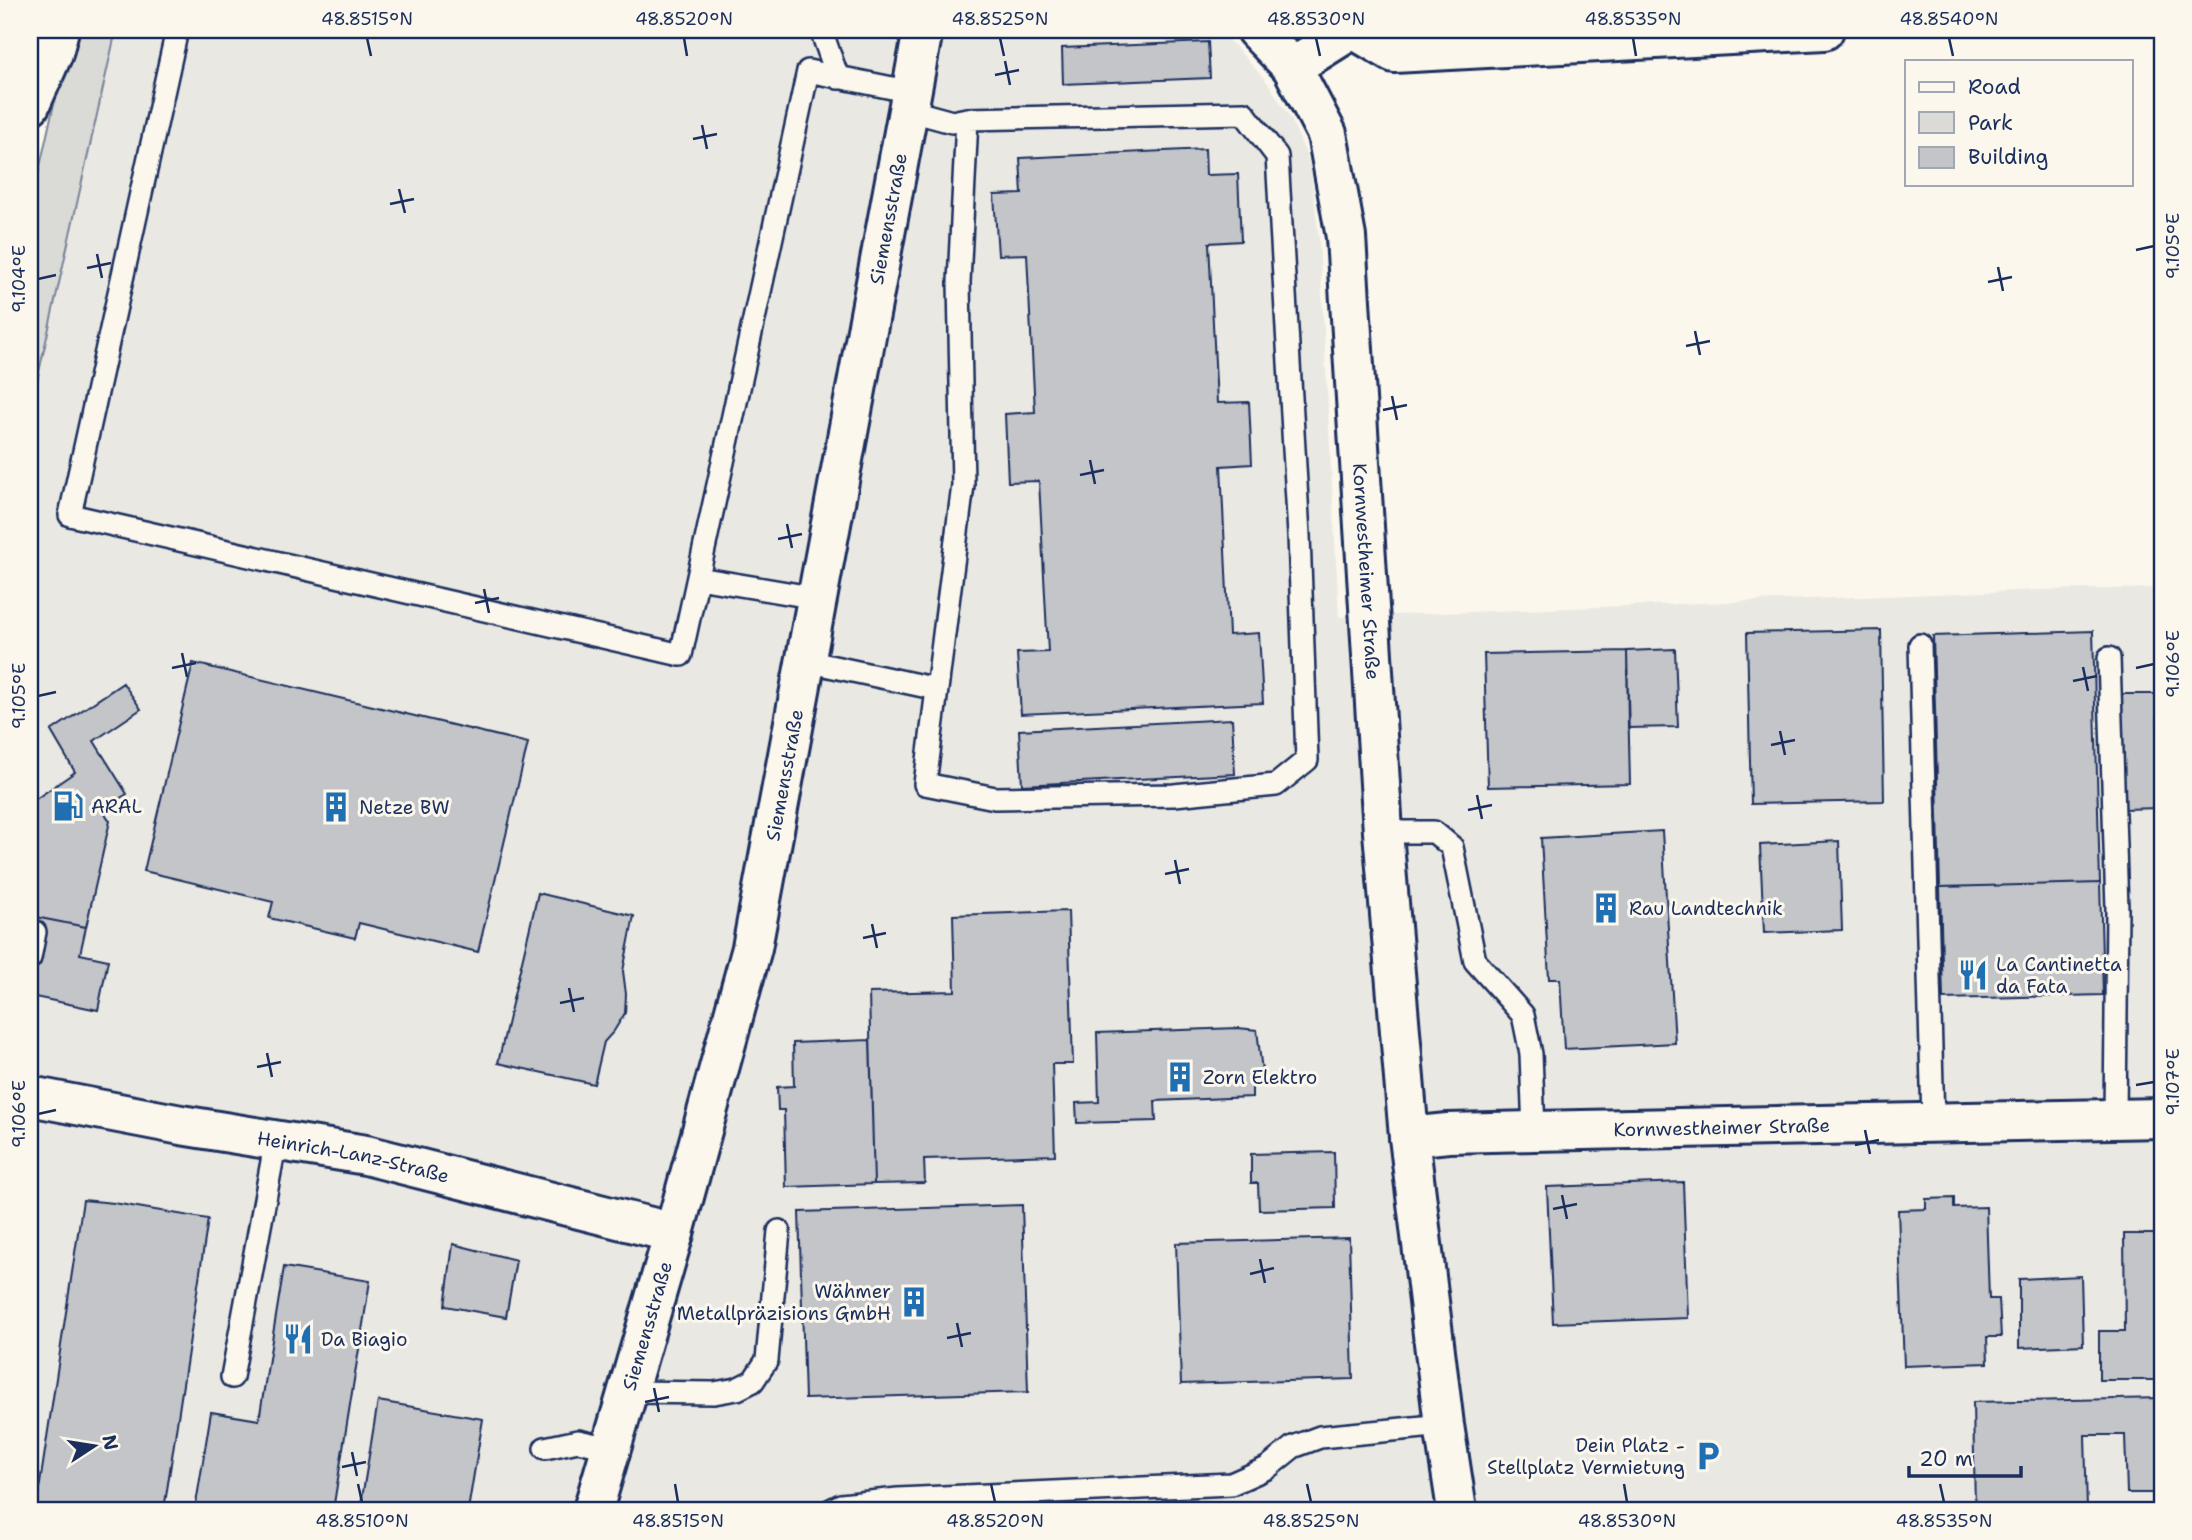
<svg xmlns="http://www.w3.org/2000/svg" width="2192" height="1540" font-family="'Shantell Sans',sans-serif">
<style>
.built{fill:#eae8e2}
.green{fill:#dadad7;stroke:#7a849a;stroke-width:2}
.building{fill:#c3c5c9;stroke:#1b2f5e;stroke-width:2}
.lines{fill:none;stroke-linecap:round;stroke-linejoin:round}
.service-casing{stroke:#1b2f5e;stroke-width:26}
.minor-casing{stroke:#1b2f5e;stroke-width:44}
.tertiary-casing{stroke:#1b2f5e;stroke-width:44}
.service{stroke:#fbf7ec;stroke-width:21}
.minor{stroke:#fbf7ec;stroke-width:38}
.tertiary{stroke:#fbf7ec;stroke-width:38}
.ticks{fill:none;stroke:#1b2f5e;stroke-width:2.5}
.labels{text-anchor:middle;stroke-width:6;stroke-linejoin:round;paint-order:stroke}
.street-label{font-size:19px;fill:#1b2f5e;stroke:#fbf7ec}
.poi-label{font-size:19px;fill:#1b2f5e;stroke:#fbf7ec;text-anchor:start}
.neatline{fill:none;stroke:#1b2f5e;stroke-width:2.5}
.ticks-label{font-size:18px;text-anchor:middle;fill:#1b2f5e}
</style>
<rect width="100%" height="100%" fill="#fbf7ec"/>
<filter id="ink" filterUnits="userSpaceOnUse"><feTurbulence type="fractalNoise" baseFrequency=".0143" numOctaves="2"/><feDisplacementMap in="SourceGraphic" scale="14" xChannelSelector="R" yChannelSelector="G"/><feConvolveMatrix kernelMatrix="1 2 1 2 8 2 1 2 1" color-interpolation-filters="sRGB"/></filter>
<g filter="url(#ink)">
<path class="built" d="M116 30H1214L1234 45 1268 83 1291 119 1310 164 1319 238 1339 617 2039 590 2162 588V1510H30V412Z"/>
<path class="green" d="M73 30H116L30 412V211L66 50Z"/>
<path class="building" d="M1208 42 1210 78 1063 84 1062 48Z
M1205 149 1206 175 1238 174 1241 241 1209 243 1217 403 1249 402 1252 464 1221 466 1229 635 1259 633 1263 703 1021 714 1017 653 1048 652 1039 481 1008 482 1005 414 1035 412 1027 254 998 255 994 195 1022 194 1020 158Z
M1881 630 1884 801 1751 804 1747 633Z
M2093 631 2100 883 1940 887 1933 636Z
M1675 649 1678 727 1628 728 1627 651Z
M1627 651 1630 784 1488 787 1484 654Z
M193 663 528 743 478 952 359 923 355 938 269 918 273 902 144 871Z
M123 683 141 709 94 741 127 794 102 809 110 821 86 927 30 916V803L75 772 51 731Z
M2121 694H2157L2160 808 2123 809Z
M1232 719 1235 774 1022 785 1019 730Z
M1662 831 1675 1043 1564 1049 1560 979H1549L1541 838Z
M1839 841 1842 930 1764 933 1760 845Z
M2100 883 2103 995 1943 999 1940 887Z
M538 893 634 916 623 971 626 994 625 1013 614 1031 604 1042 594 1084 498 1063Z
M1068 911 1073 1064H1052L1055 1155 924 1159 925 1183 874 1184 869 993 955 991 953 915Z
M30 916 86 927 80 954 108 960 98 1010 30 996Z
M1238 1028 1257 1030 1262 1071 1260 1083 1252 1085V1097L1155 1101 1156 1121 1077 1123 1076 1103 1099 1102 1097 1033Z
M870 1040 874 1184 786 1187 784 1110H778L777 1087 794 1086 793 1043Z
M1334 1152 1335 1208 1259 1210 1258 1183H1251V1154Z
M1683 1182 1688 1318 1553 1323 1547 1187Z
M1954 1198V1208L1986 1207 1989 1299H1999L2001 1337H1987L1988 1363 1904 1366 1898 1210 1926 1209V1199Z
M83 1200 114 1203 208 1219 164 1510H36Z
M1022 1205 1028 1392 805 1399 799 1212Z
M2124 1234H2162V1380H2099V1331H2125Z
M1349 1238 1353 1379 1181 1384 1176 1243Z
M453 1244 516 1260 506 1317 445 1306Z
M284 1267 370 1281 333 1510H195L211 1412 259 1420Z
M2081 1276 2083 1345 2019 1348V1279Z
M2162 1398V1493H2127L2125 1435H2085L2087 1510H1975L1973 1402Z
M378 1401 483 1419 468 1510H360Z"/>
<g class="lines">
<g class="service-casing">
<path id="service" d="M177 30 70 515 681 655 808 71 912 92
M821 30 838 78
M908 110 952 122 967 119 1244 113 1277 156 1299 535 1307 760 1276 785 1174 795 995 798 925 784 963 485 959 282 967 119
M698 578 817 598
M1920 645 1933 1122
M2109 658 2117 909 2115 1119
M806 661 937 689
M1383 832H1434L1452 847 1475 961 1523 1015 1531 1054 1534 1131
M30 931 35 932 30 958
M232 1377 276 1140
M627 1392 714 1393 737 1389 753 1381 767 1360 779 1231
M545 1448 578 1441 610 1448
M831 1510 841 1505 898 1499 1231 1484 1267 1468 1293 1447 1320 1437 1444 1425"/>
</g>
<g class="minor-casing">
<g id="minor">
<path id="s1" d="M1256 30 1292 67 1327 134 1346 237 1383 832 1409 1137 1444 1425 1457 1510"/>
<path d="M1355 30 1394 53 1824 30"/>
<path d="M1292 67 1351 30"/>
<path id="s2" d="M30 1096 181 1125 366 1155 674 1233"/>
<path id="s3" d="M1409 1137 1448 1133 1534 1131 2162 1118"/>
<path id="s4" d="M593 1510 674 1233 752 948 923 30"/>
</g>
</g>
<g class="tertiary-casing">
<path id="tertiary" d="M30 105 53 53 59 30"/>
</g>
<use href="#service" class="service"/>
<use href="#minor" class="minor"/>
<use href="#tertiary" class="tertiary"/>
</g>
</g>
<path class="ticks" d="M367 38 371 56M684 38 687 56M1000 38 1004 56M1316 38 1320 56M1633 38 1636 56M1949 38 1953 56M1005 61 1010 85M995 75 1019 70M702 125 707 149M693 139 717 134M399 189 405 213M390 204 414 199M2136 250 2154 246M97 254 102 278M1998 267 2003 291M87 268 111 263M38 279 56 275M1988 282 2012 277M1695 331 1700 355M1686 346 1710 341M1392 396 1397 420M1383 410 1407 405M1090 460 1095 484M1080 475 1104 470M787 524 792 548M778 539 802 534M484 589 489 613M475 603 499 598M182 653 187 677M2083 667 2088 691M172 668 196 663M2136 668 2154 664M2073 681 2097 676M38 696 56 692M1780 731 1785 755M1771 745 1795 740M1477 795 1482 819M1468 810 1492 805M1175 860 1180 884M1165 874 1189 869M872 924 877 948M863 938 886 933M569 988 574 1012M560 1003 584 998M267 1053 272 1077M257 1067 281 1062M2136 1085 2154 1082M38 1114 56 1110M1865 1130 1870 1154M1855 1145 1879 1140M1562 1195 1567 1219M1553 1209 1577 1204M1260 1259 1265 1283M1250 1274 1274 1268M957 1323 962 1347M947 1338 971 1333M654 1388 659 1412M645 1402 669 1397M352 1452 357 1476M342 1467 366 1462M358 1484 362 1502M675 1484 678 1502M991 1484 995 1502M1307 1484 1311 1502M1624 1484 1627 1502M1940 1484 1944 1502"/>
<defs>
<g id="fuel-bare" transform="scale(2.415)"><path d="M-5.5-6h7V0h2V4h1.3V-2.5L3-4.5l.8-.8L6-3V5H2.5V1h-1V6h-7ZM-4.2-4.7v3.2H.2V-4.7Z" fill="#1f6fb2" stroke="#fbf7ec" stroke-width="2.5" paint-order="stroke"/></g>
<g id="building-bare" transform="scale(2.415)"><path d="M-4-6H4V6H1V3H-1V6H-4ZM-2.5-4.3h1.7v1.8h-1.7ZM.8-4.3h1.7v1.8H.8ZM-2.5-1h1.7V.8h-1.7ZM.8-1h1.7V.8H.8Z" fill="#1f6fb2" stroke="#fbf7ec" stroke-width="2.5" paint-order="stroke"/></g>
<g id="restaurant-bare" transform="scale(2.415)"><path d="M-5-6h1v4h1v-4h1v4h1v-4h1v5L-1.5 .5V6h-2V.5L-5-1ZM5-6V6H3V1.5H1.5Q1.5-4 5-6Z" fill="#1f6fb2" stroke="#fbf7ec" stroke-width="2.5" paint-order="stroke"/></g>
<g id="parking-bare" transform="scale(2.415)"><path d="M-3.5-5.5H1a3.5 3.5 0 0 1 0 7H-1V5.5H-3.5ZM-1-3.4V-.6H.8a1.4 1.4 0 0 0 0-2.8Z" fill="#1f6fb2" stroke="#fbf7ec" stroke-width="2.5" paint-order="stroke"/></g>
</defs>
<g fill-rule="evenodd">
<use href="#fuel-bare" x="68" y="806"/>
<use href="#building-bare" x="336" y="807"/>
<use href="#building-bare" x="1606" y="908"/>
<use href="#restaurant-bare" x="1973" y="975"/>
<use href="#building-bare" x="1180" y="1077"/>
<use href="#building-bare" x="914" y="1302"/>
<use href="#restaurant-bare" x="298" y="1339"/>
<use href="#parking-bare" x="1708" y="1456"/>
</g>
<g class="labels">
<g class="street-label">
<text dy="7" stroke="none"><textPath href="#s4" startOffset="1326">Siemensstraße</textPath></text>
<text dy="7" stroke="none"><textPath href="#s1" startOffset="567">Kornwestheimer Straße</textPath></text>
<text dy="7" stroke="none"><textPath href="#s4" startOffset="760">Siemensstraße</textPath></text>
<text dy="7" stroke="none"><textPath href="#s3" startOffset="313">Kornwestheimer Straße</textPath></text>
<text dy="7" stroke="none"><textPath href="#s2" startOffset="329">Heinrich-Lanz-Straße</textPath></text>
<text dy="7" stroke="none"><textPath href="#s4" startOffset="192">Siemensstraße</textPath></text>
</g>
<g class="poi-label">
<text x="91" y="813">ARAL</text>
<text x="359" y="814">Netze BW</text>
<text x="1629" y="915">Rau Landtechnik</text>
<text x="1996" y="971">La Cantinetta<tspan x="1996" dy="22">da Fata</tspan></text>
<text x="1203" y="1084">Zorn Elektro</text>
<text x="891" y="1298" text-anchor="end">Wähmer<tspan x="891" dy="22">Metallpräzisions GmbH</tspan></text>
<text x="321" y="1346">Da Biagio</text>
<text x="1685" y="1452" text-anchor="end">Dein Platz -<tspan x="1685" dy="22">Stellplatz Vermietung</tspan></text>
</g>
</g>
<rect width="2192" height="1540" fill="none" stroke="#fbf7ec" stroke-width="77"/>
<rect x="1905" y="60" width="228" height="126" fill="#fbf7ec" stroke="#a1a7b3" stroke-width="2"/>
<rect x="1919" y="82" width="35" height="10" fill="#fbf7ec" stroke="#a1a7b3" stroke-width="2"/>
<text x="1968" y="94" font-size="21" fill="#1b2f5e">Road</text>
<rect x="1919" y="112" width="35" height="21" fill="#dadad7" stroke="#a1a7b3" stroke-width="2"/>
<text x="1968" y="130" font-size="21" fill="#1b2f5e">Park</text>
<rect x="1919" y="147" width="35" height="21" fill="#c3c5c9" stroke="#a1a7b3" stroke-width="2"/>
<text x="1968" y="164" font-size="21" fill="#1b2f5e">Building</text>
<g transform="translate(94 1446) rotate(78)" stroke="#fbf7ec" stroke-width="5" paint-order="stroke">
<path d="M0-5L12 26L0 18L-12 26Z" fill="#1b2f5e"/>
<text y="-10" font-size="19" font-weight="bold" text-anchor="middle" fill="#1b2f5e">N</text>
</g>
<path d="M1909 1466v10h112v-10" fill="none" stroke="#1b2f5e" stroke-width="3.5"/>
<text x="1919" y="1466" font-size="21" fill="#1b2f5e" stroke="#fbf7ec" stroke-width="5" paint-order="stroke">20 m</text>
<rect x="38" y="38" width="2116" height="1464" class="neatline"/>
<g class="ticks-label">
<text x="367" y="25">48.8515°N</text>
<text x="684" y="25">48.8520°N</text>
<text x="1000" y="25">48.8525°N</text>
<text x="1316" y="25">48.8530°N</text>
<text x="1633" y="25">48.8535°N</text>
<text x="1949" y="25">48.8540°N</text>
<text transform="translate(2173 246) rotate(-90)" y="6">9.105°E</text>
<text transform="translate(19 279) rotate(-90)" y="6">9.104°E</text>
<text transform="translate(2173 664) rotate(-90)" y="6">9.106°E</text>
<text transform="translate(19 696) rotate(-90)" y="6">9.105°E</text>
<text transform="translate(2173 1082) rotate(-90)" y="6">9.107°E</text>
<text transform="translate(19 1114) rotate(-90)" y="6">9.106°E</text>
<text x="362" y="1527">48.8510°N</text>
<text x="678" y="1527">48.8515°N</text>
<text x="995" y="1527">48.8520°N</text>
<text x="1311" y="1527">48.8525°N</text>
<text x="1627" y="1527">48.8530°N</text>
<text x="1944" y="1527">48.8535°N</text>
</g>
</svg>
